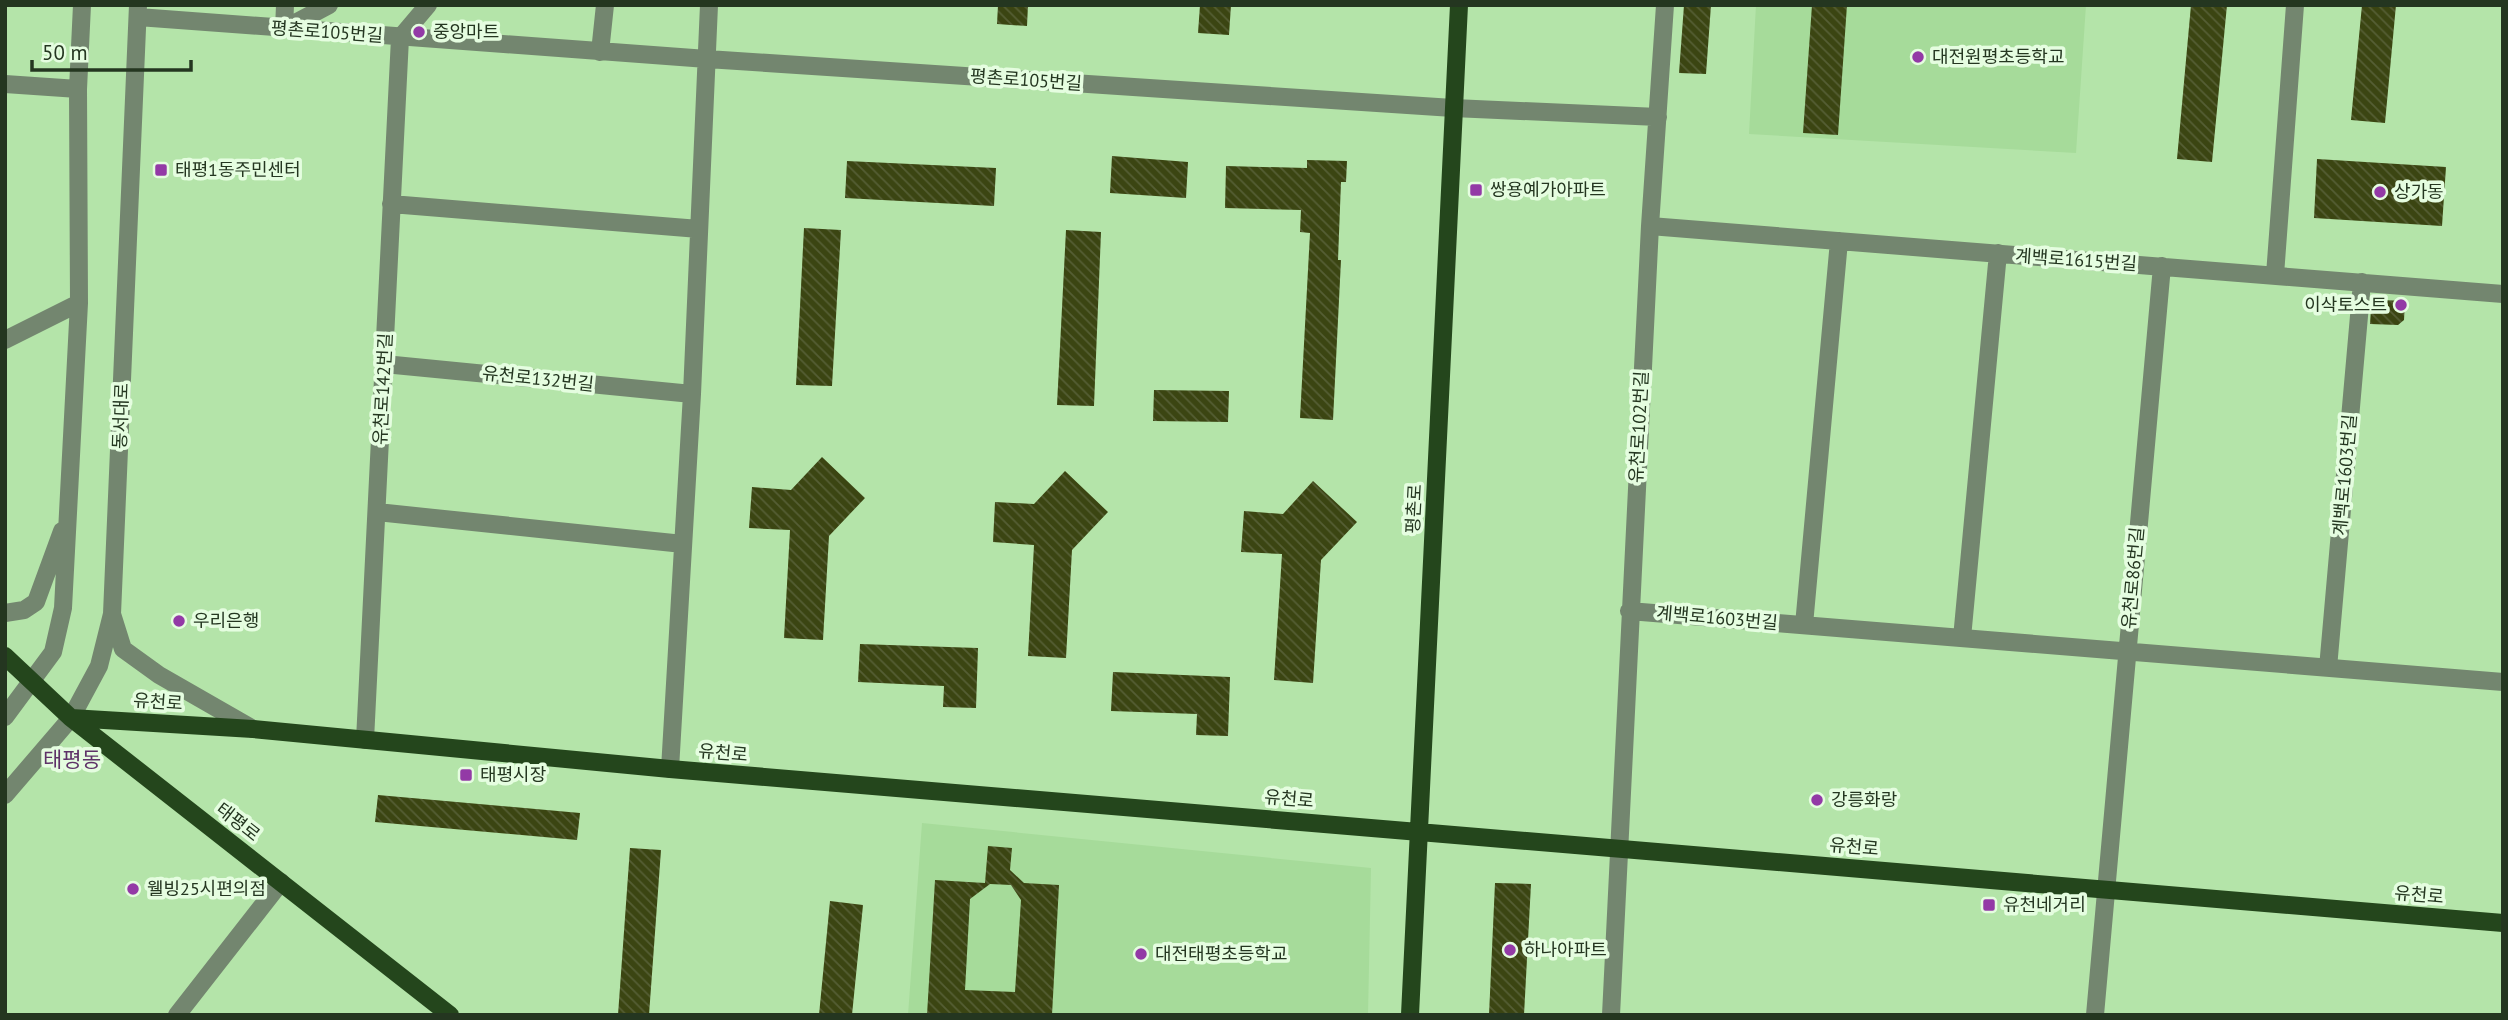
<svg xmlns="http://www.w3.org/2000/svg" width="2508" height="1020" font-family="'PT Sans','Noto Sans KR',sans-serif">
<style>
.built{fill:#a6db9a}
.building{fill:url(#building-back-hatch);fill-rule:evenodd}
.lines{fill:none;stroke-linecap:round;stroke-linejoin:round}
.minor{stroke:#73866f;stroke-width:18}
.major{stroke:#24461c;stroke-width:18}
.poi-dot{fill:#933aa6;stroke:#e5fde0;stroke-width:2.5}
.labels{text-anchor:middle;stroke-width:7;stroke-linejoin:round;paint-order:stroke}
.street-label{font-size:18px;fill:#243620;stroke:#e5fde0}
.poi-label{font-size:18px;fill:#243620;stroke:#e5fde0;text-anchor:start}
.quarter-label{font-size:21px;fill:#5e3268;stroke:#e5fde0}
</style>
<defs>
<pattern id="building-back-hatch" width="6" height="6" patternUnits="userSpaceOnUse" patternTransform="scale(1.75)"><rect width="6" height="6" fill="#3b4512"/><path d="M-1 5l2 2M0 0l6 6M5-1l2 2" fill="none" stroke="#555e34"/></pattern>
</defs>
<rect width="100%" height="100%" fill="#b4e4a9"/>
<path class="built" d="M1756 5H2086L2076 153 1749 134Z
M922 823 1371 868 1368 1015H908Z"/>
<path class="building" d="M998 5H1028L1027 26 997 24Z
M1200 5H1231L1229 35 1198 33Z
M1684 5H1711L1706 74 1679 73Z
M1812 5H1847L1838 135 1803 133Z
M2191 5H2227L2212 162 2177 159Z
M2362 5H2396L2385 123 2351 120Z
M1112 156 1188 162 1186 198 1110 193Z
M2317 159 2446 167 2442 226 2314 218Z
M1307 160 1347 161 1346 182H1341L1338 260H1341L1333 420 1300 418 1310 233 1300 232 1301 210 1225 208 1226 166 1307 168Z
M847 161 996 168 994 206 845 198Z
M804 228 841 230 832 386 796 385Z
M1066 230 1101 232 1094 406 1057 405Z
M2382 300 2405 301 2404 320 2398 325 2370 324 2371 309Z
M1154 390 1229 391 1228 422 1153 421Z
M822 457 865 498 829 536 823 640 784 638 790 530 749 528 752 487 791 490Z
M1065 471 1108 512 1072 550 1066 658 1028 656 1034 545 993 542 995 502 1034 504Z
M1313 481 1357 522 1321 560 1313 683 1274 680 1282 554 1241 552 1244 511 1283 514Z
M860 644 978 648 976 708 943 707 944 686 858 682Z
M1113 672 1230 677 1228 736 1196 735 1197 714 1111 711Z
M378 795 580 813 577 840 375 822Z
M988 846 1012 848 1010 870 1024 883 1059 885 1052 1015H927L935 880 985 883ZM990 884 1011 885 1021 900 1015 992 965 990 970 899Z
M630 848 661 850 649 1015H618Z
M1495 883 1531 884 1524 1015H1489Z
M830 901 863 905 852 1015H819Z"/>
<g class="lines">
<path class="minor" d="M138 17 707 59 1453 108 1658 117
M284 29 329 5
M284 29 285 5
M600 52 605 5
M5 84 78 89
M391 204 699 229
M1650 226 2503 294
M2275 275 2295 5
M5 340 79 303
M384 364 692 394
M377 512 683 544
M1629 611 2503 682
M5 613 24 610 36 602 62 531
M112 614 123 649 159 675 253 729
M1804 625 1839 241
M1962 638 1998 253
M2328 668 2362 282
M5 717 53 652 63 608 79 303 78 89 82 5
M365 740 400 38 428 5
M670 769 692 394 709 5
M5 795 71 718 99 666 112 614 138 5
M177 1015 281 882
M1611 1015 1650 226 1665 5
M2095 1015 2162 266"/>
<path class="major" d="M5 656 71 718 450 1015
M71 718 253 729 670 769 2503 923
M1410 1015 1459 5"/>
</g>
<g class="poi-dot">
<circle cx="419" cy="32" r="7"/>
<circle cx="1918" cy="57" r="7"/>
<rect x="154" y="163" width="14" height="14" rx="3.5"/>
<rect x="1469" y="183" width="14" height="14" rx="3.5"/>
<circle cx="2380" cy="192" r="7"/>
<circle cx="2401" cy="305" r="7"/>
<circle cx="179" cy="621" r="7"/>
<rect x="459" y="768" width="14" height="14" rx="3.5"/>
<circle cx="1817" cy="800" r="7"/>
<circle cx="133" cy="889" r="7"/>
<rect x="1982" y="898" width="14" height="14" rx="3.5"/>
<circle cx="1510" cy="950" r="7"/>
<circle cx="1141" cy="954" r="7"/>
</g>
<g class="labels">
<g class="street-label">
<text transform="translate(327 32) rotate(4)" y="6">평촌로105번길</text>
<text transform="translate(1026 80) rotate(4)" y="6">평촌로105번길</text>
<text transform="translate(2076 260) rotate(4)" y="6">계백로1615번길</text>
<text transform="translate(538 379) rotate(6)" y="6">유천로132번길</text>
<text transform="translate(383 389) rotate(-87)" y="6">유천로142번길</text>
<text transform="translate(121 416) rotate(-88)" y="6">동서대로</text>
<text transform="translate(1639 427) rotate(-87)" y="6">유천로102번길</text>
<text transform="translate(2345 475) rotate(-85)" y="6">계백로1603번길</text>
<text transform="translate(1414 509) rotate(-87)" y="6">평촌로</text>
<text transform="translate(2133 578) rotate(-85)" y="6">유천로86번길</text>
<text transform="translate(1717 618) rotate(5)" y="6">계백로1603번길</text>
<text transform="translate(158 702) rotate(4)" y="6">유천로</text>
<text transform="translate(723 753) rotate(5)" y="6">유천로</text>
<text transform="translate(1289 799) rotate(5)" y="6">유천로</text>
<text transform="translate(238 822) rotate(38)" y="6">태평로</text>
<text transform="translate(1854 847) rotate(5)" y="6">유천로</text>
<text transform="translate(2419 895) rotate(5)" y="6">유천로</text>
</g>
<g class="poi-label">
<text x="433" y="38">중앙마트</text>
<text x="1932" y="63">대전원평초등학교</text>
<text x="175" y="176">태평1동주민센터</text>
<text x="1490" y="196">쌍용예가아파트</text>
<text x="2394" y="198">상가동</text>
<text x="2387" y="311" text-anchor="end">이삭토스트</text>
<text x="193" y="627">우리은행</text>
<text x="480" y="781">태평시장</text>
<text x="1831" y="806">강릉화랑</text>
<text x="147" y="895">웰빙25시편의점</text>
<text x="2003" y="911">유천네거리</text>
<text x="1524" y="956">하나아파트</text>
<text x="1155" y="960">대전태평초등학교</text>
</g>
<g class="quarter-label">
<text x="72" y="767">태평동</text>
</g>
</g>
<rect width="2508" height="1020" fill="none" stroke="#243620" stroke-width="14"/>
<path d="M32 60v10h159v-10" fill="none" stroke="#243620" stroke-width="3.5"/>
<text x="42" y="60" font-size="21" fill="#243620" stroke="#e5fde0" stroke-width="5" paint-order="stroke">50 m</text>
</svg>
